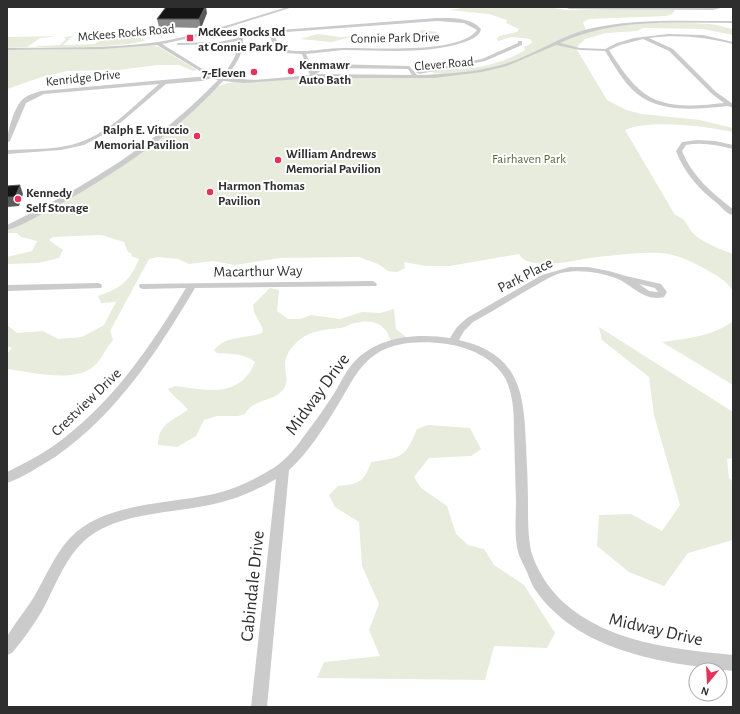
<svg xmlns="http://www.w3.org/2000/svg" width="740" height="714" font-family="'Alegreya Sans',sans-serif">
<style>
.green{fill:#e7ecdc}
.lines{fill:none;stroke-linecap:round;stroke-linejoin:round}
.minor{fill:#cbcbcb;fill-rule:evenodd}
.wall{fill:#8a8a8a}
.shaded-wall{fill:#5b5b5b}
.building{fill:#151515;stroke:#5b5b5b}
.poi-dot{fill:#e4325a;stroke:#fff;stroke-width:1.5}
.labels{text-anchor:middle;stroke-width:4;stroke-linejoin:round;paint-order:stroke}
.far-poi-label{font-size:13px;font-weight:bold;fill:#2e2e2e;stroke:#fff;text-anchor:start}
.far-street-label{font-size:13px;fill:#2e2e2e;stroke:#fff}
.far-park-label{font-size:13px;fill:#586a3c;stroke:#fff}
.street-label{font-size:15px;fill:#2e2e2e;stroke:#fff}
.near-street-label{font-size:18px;fill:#2e2e2e;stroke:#fff}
</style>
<rect width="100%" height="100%" fill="#fff"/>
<path class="green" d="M546 7 568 10 612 9 605 7H648L651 9 675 10 672 14 666 16 589 19 583 22 586 30C627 24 667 20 709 24 717 24 725 28 733 29V35L703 29 643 28 637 31 606 33 585 39 576 48 607 100 626 110 642 114 700 120 733 128V132C705 126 650 119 625 130L675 215C688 219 686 227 695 235 706 244 720 249 733 254V291C725 279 719 277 707 270 693 262 679 255 662 253 644 252 615 255 597 257 579 259 530 273 519 254L450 266H426L404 262 405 268 397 272 388 271 378 264 359 257 280 258 235 265 213 261 189 264 178 259 158 257 149 259 110 331 113 340C107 347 103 356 97 363 79 385 32 372 7 369V354L12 348 7 346V325L17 333 43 331 58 339 82 337 104 325 116 302 101 303 98 296C120 289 130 281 139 259L131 256 132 254 128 252 124 242 101 235 53 237 49 240 63 250 59 258 39 263 7 264V257L32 251 37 241 21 237 17 233H7V228L123 164 212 89C231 79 253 80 274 79 331 75 388 78 445 74L433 73 432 71 434 70C469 69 494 68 525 50L524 47 532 43 531 39 512 37 498 41 497 39 499 36 517 32 519 29 506 23 507 20 489 14 449 10 462 8Z
M422 30 438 32 434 38 418 43 405 38 383 36 352 37 331 42 300 39 318 34 340 37 418 33Z
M104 35H132L146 40C138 46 44 50 35 46L60 45 66 39 64 37 73 36 63 45 95 44Z
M58 36 40 38 27 47 7 48V37Z
M150 45 159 47 197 70 193 71 179 65H157L119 70 67 71 42 77 7 89V50L89 49Z
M270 288 279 290 277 311 288 319H300L311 315 340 319 362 312 380 313 394 309 396 329 406 337 400 342 391 344C389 325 373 318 355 323 350 324 346 327 341 328 324 330 309 330 296 343 274 365 294 375 283 390 273 402 252 399 245 414L238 416H217L204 420 196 436 177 447 158 445C158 424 173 420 188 410 182 401 174 398 168 389L175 386C206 390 240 399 255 362 244 353 230 354 217 353L214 350C226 335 246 339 262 333L263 329 254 312 253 305Z
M733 321V385L662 342C685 339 714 336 733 321Z
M599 327 733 412V458L727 459 729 478 733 482V540L688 553 664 586 629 572 597 546 599 515 631 514 662 531 680 505 654 415 649 377 602 340Z
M428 425 470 428 481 449 471 456 429 458 414 477 421 488 447 506 456 534 468 545 484 549 494 565 524 585 555 633 547 648 494 646 485 680 317 678 324 662 380 656 369 630 379 604 362 566 359 522 335 507 329 495 338 486C360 484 364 482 371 462 401 457 405 459 417 429Z"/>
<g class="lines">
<path class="minor" d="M287 7H293L210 33H240L437 18C451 18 471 17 481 29 480 36 472 39 465 42 425 55 385 50 343 50 331 51 319 53 306 54L314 71 321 66 329 64 409 66 417 75C450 74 485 72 516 60 541 50 562 36 588 29 635 18 685 21 733 21V23C675 23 614 18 560 43L580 48 605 49 617 43 634 38 668 34 703 35 733 42V44C705 37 677 34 649 38L673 49 716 92 733 104V108L728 106C699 109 661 114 636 93 623 82 614 65 605 51L580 50 556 45 507 66 482 72 434 78H315L244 83 223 81C174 135 114 175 51 209 37 216 22 226 7 230V225C85 187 158 143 218 80L212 78 202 81 166 84 112 130 84 145 61 150 7 154V150C28 149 50 150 71 145 107 136 132 107 159 84L44 94 26 103 10 141 7 143C7 132 14 109 21 101 26 95 35 93 41 91L208 76 157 45 102 49 7 50V48C57 47 108 49 158 42 202 35 244 20 287 7ZM437 21 464 23 477 30C460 55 371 47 343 48 321 48 301 55 280 48L273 33ZM268 33 276 50 285 53 302 54 310 75 256 80 225 78C235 67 247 49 242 35ZM204 35 214 36 238 35V38L219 42 178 43 176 44 178 45 219 44 238 41C238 55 230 67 220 77L199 67 162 44ZM643 39 669 51 712 94 724 103C696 106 661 110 639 89 627 78 618 64 609 50L620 45ZM325 68 408 69 412 75 316 74Z
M568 7 713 8 725 7 713 10 569 9 567 8Z
M518 41H522V45L485 61 419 74 416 72 482 59 518 43Z
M697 140 715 141 733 145V149C717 145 702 142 686 145L682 151C692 176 712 193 733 209V215C727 214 722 208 718 204 700 190 684 173 676 151L682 142Z
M570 267H588L609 271 626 276 661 284 667 292 664 297C645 302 633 286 618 279 601 272 579 269 561 273 550 276 541 283 531 288 512 299 493 311 473 322L464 331 459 340C519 354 524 391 526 445 527 465 528 486 528 506 528 521 528 536 531 551 536 569 549 589 563 602 608 643 675 649 733 655V671C662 663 577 652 534 588 531 583 529 577 527 572 524 565 520 559 518 552 514 535 516 517 516 501 515 479 515 457 514 435 514 416 514 395 505 378 494 358 468 347 447 344 423 341 397 341 376 354 358 366 350 385 339 403 325 426 309 452 289 470L267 707H251L276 479C257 490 236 499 214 504 173 514 118 511 84 541 64 560 55 587 42 611 33 626 23 640 12 653L7 655C7 650 6 643 7 637 8 633 31 603 35 595 46 576 55 554 70 538 104 502 169 504 214 494 236 489 256 479 275 467 288 458 298 445 307 432 317 419 326 406 335 392 341 382 346 371 354 362 378 336 418 333 450 338L457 327 467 318 542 275ZM639 284 655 288 658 292 649 291Z
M373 281 377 284 376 286 195 288C157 352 117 414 55 457 40 466 24 477 7 483V472C27 462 47 452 64 438 116 398 152 344 186 288L143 289 140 288 139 286 140 284Z
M98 283 101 284 102 286 101 288 7 291V285Z"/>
</g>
<path class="wall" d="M207 13 201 28 159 27 157 19Z"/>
<path class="shaded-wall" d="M205 7H206L207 13 201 28 199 19Z
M20 185 23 194 19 206 7 207V197Z"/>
<path class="building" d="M166 7H205L199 19H157Z
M20 185 15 197H7V186Z"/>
<g class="poi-dot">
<rect x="186" y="34" width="8" height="8" rx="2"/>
<circle cx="291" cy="71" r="4"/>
<circle cx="254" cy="72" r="4"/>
<circle cx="197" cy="136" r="4"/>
<circle cx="278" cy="160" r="4"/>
<circle cx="210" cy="192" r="4"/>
<circle cx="18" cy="199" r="4"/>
</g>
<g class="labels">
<g class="far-poi-label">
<text x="198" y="36">McKees Rocks Rd<tspan x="198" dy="15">at Connie Park Dr</tspan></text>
<text x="299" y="69">Kenmawr<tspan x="299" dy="15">Auto Bath</tspan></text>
<text x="246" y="77" text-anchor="end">7-Eleven</text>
<text x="189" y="134" text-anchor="end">Ralph E. Vituccio<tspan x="189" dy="15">Memorial Pavilion</tspan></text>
<text x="286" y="158">William Andrews<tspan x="286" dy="15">Memorial Pavilion</tspan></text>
<text x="218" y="190">Harmon Thomas<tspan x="218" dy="15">Pavilion</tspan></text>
<text x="26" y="197">Kennedy<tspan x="26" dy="15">Self Storage</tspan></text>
</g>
<g class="far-street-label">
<text transform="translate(126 32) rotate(-5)" y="5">McKees Rocks Road</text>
<text transform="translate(395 37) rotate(-1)" y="5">Connie Park Drive</text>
<text transform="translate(444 63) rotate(-5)" y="5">Clever Road</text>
<text transform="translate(83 77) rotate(-6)" y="5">Kenridge Drive</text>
</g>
<g class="far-park-label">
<text x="529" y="163">Fairhaven Park</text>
</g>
<g class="street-label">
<text transform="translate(258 271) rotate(-1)" y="5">Macarthur Way</text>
<text transform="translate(525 275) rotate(-27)" y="5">Park Place</text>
<text transform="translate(86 402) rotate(-44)" y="5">Crestview Drive</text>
</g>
<g class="near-street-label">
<text transform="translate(317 394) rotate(-54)" y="6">Midway Drive</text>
<text transform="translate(252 586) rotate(-84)" y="6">Cabindale Drive</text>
<text transform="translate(656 629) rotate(13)" y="6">Midway Drive</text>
</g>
</g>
<rect width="740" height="714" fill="none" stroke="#2e2e2e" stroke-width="16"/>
<g transform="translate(708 682) rotate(198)"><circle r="19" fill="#ffffff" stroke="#ababab"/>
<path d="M0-3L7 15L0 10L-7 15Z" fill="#e4325a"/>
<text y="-6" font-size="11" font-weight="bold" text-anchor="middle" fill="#2e2e2e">N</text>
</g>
</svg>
